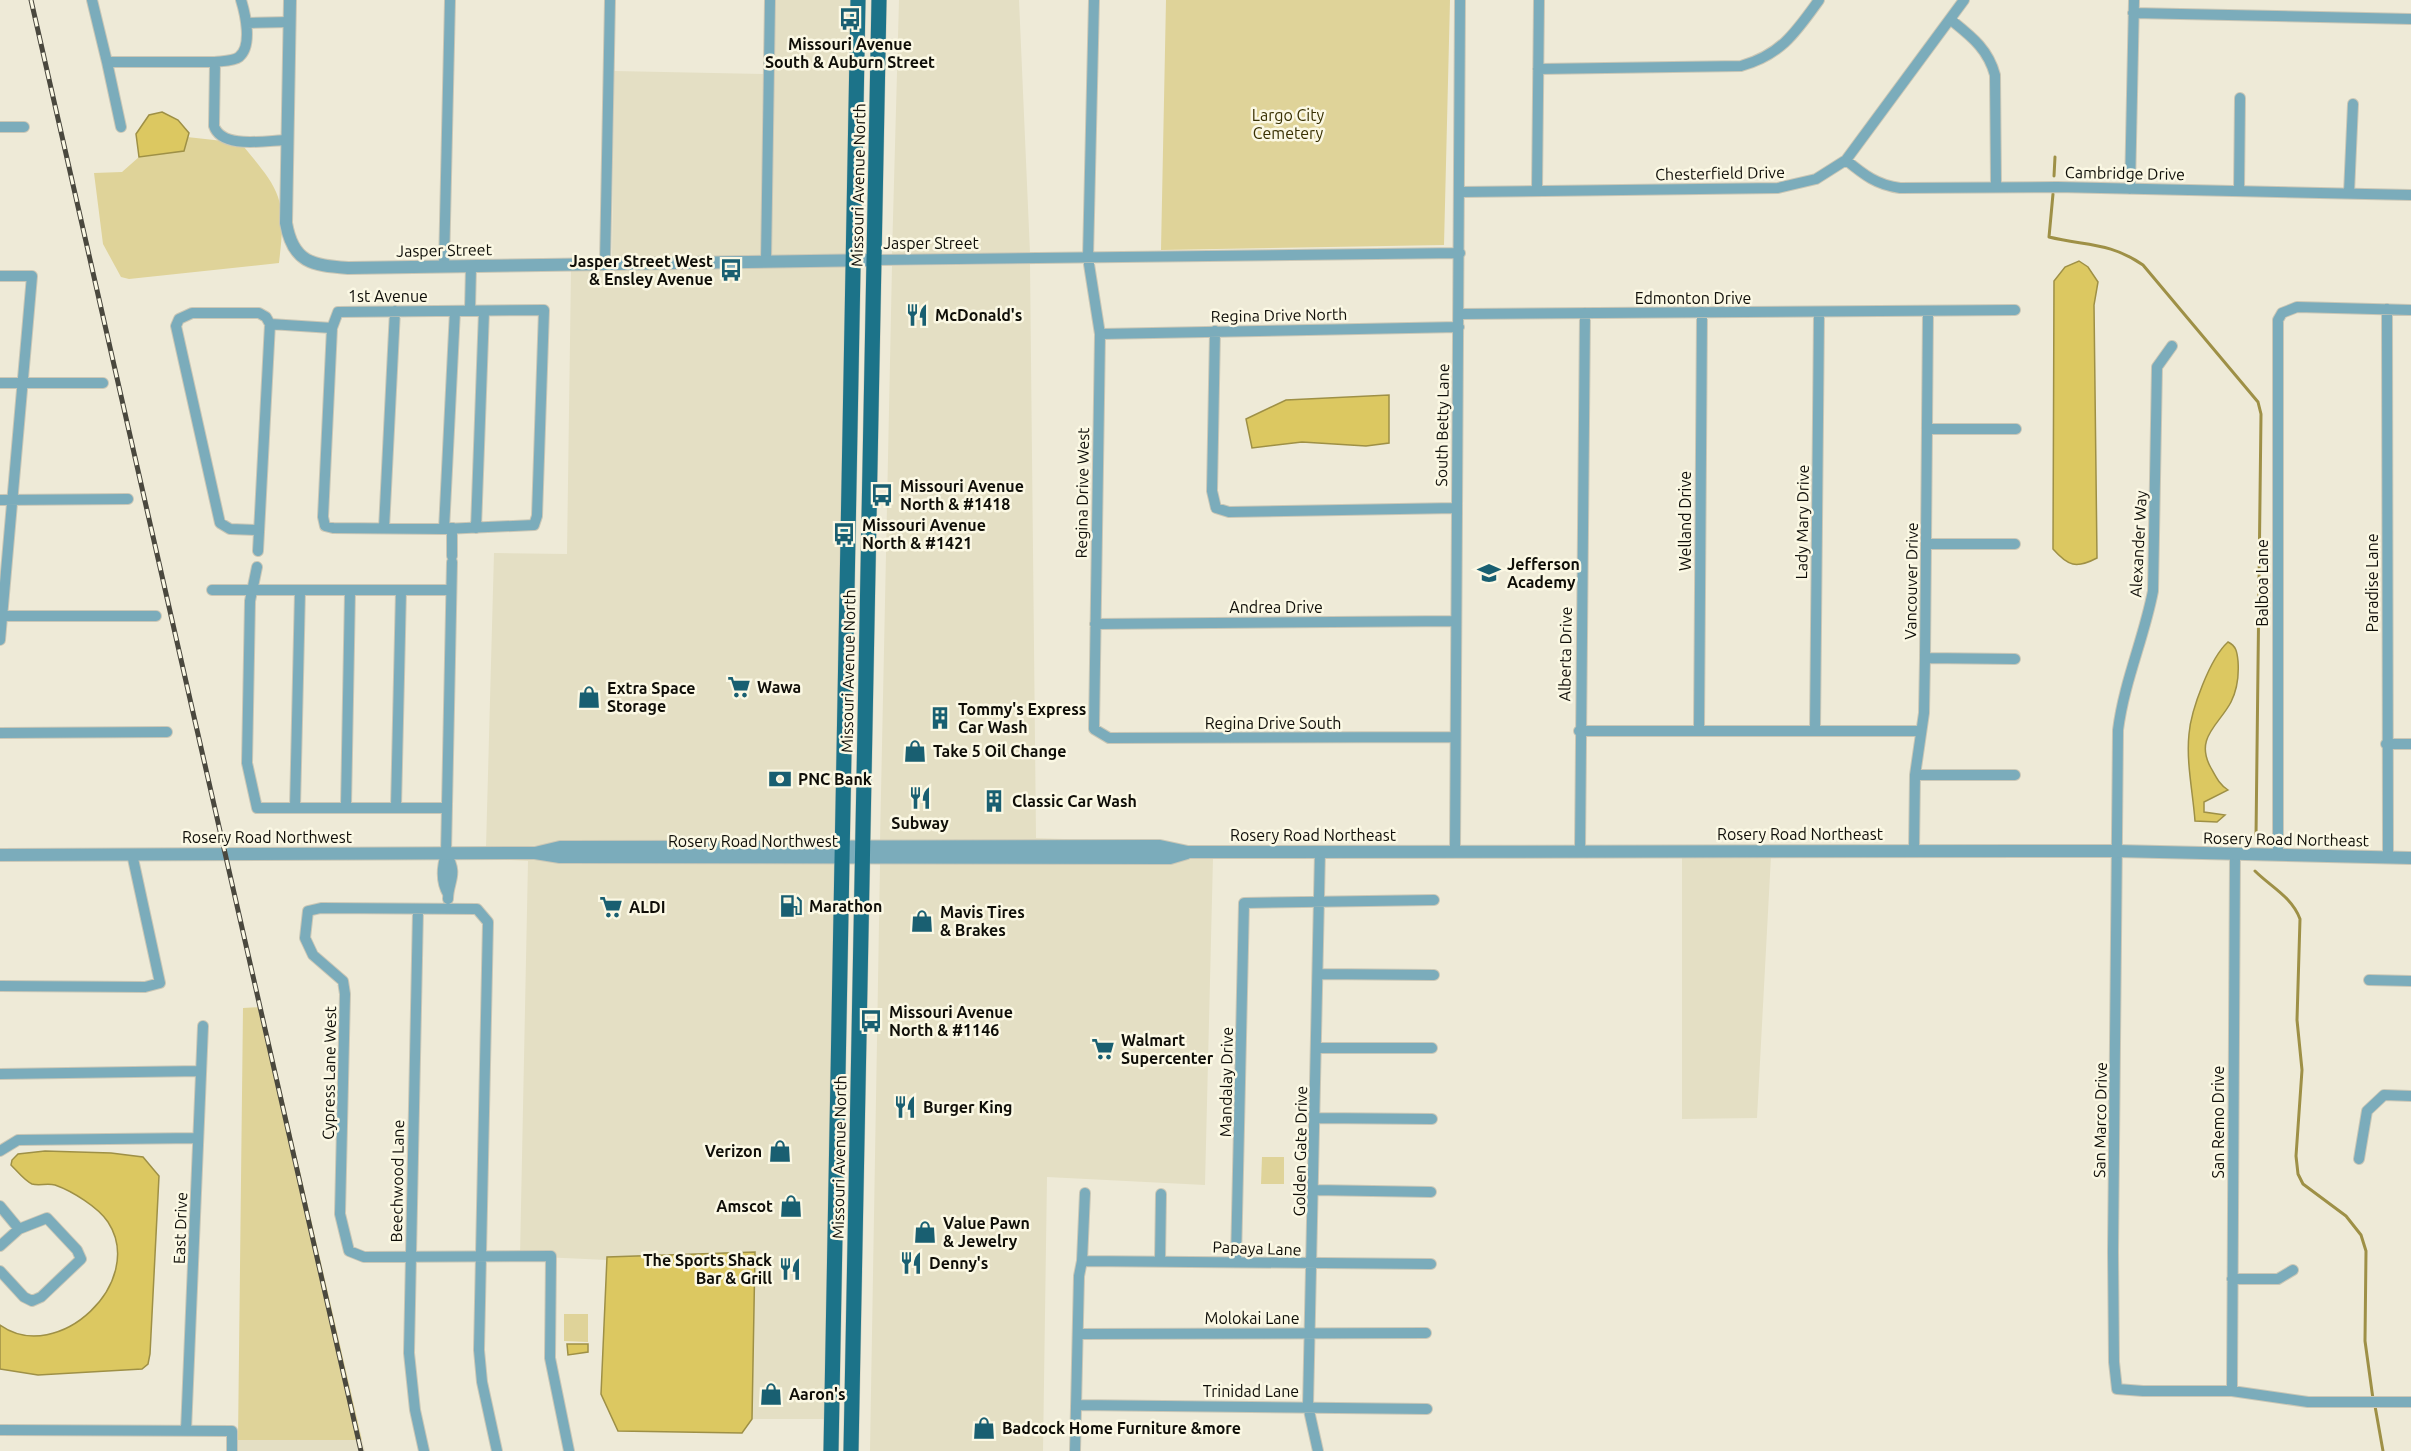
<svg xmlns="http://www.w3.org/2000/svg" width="2411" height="1451" font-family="Ubuntu,sans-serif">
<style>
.built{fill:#e4dfc4}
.green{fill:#dfd399}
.water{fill:#dcc861;stroke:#9e9046;stroke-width:1.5}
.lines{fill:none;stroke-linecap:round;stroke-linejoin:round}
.stream{stroke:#9e9046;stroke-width:3}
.minor-casing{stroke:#cac7b6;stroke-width:12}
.tertiary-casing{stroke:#cac7b6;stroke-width:14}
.primary-casing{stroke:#cac7b6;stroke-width:16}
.minor{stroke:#7bacbb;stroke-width:10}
.tertiary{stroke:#7bacbb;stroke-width:12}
.primary{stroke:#1c7389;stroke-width:15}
.rail-casing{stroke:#4a483e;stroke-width:5}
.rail{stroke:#fbf8e4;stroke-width:3;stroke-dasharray:9;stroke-linecap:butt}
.labels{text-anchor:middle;stroke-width:5;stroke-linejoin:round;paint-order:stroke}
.poi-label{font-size:16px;font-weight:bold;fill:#0f0e08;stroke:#fbf8e4;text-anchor:start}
.park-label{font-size:16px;fill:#383002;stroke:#fbf8e4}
.street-label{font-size:16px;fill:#0f0e08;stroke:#fbf8e4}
</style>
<rect width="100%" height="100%" fill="#eeead7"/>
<path class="built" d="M775 0H853L849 255 771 257Z
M899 0H1019L1030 253 892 255Z
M614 71 763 74 761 257 612 258Z
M1030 264 1036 838 1121 841 880 842 892 266Z
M849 266 838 842 653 840 486 848 494 553 567 554 571 270Z
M1682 856H1771L1757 1118 1682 1119Z
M535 858 584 864 838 863 827 1419H752L755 1252 607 1257V1260L520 1256 528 861 485 859Z
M1188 858H1213L1205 1185 1047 1177 1043 1451H870L880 864H1170Z
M238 1440H362L365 1451H238Z"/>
<path class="green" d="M1166 0H1450L1444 245 1161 250Z
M187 137 241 143C253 159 272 178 278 197 285 217 281 244 279 263L129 279 121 277 103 244 94 173 122 172 139 157 183 151Z
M262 1007 362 1440H238L243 1008Z
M1262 1157H1284V1184H1261Z
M564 1314H588V1342L564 1341Z"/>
<path class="water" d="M162 112 178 120 189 133 184 151 139 157 136 134 149 115Z
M2079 261 2088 267 2098 282 2094 305 2097 558C2076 569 2068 566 2053 549L2054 281 2065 267Z
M1389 395V443L1366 446 1302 442 1252 448 1246 419 1286 400Z
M2228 642C2236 646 2237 651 2238 661 2239 675 2238 688 2231 702 2219 725 2194 738 2211 768 2216 777 2219 784 2228 790L2204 802V812L2225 815 2217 822 2195 821C2193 793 2186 762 2189 734 2191 710 2210 658 2228 642Z
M45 1151 111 1153 143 1157 159 1176 150 1354 148 1364 142 1369 38 1375 0 1369V1325C58 1366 147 1282 108 1222 98 1207 72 1191 55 1185 47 1183 39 1186 32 1184 25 1181 17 1171 11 1165L12 1160 18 1154Z
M755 1252 752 1419 742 1433 618 1431 601 1394 607 1257Z
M567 1344H588V1352L568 1355Z"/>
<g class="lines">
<path class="stream" d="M2054 176 2055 157
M2053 194 2049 237C2086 246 2110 242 2143 265L2258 402 2261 414 2256 836
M2255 871C2271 887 2292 897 2300 919L2297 1020 2302 1070 2296 1156 2298 1174 2303 1184 2346 1216 2361 1235 2366 1251 2365 1341 2373 1399
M2375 1406 2383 1451"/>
<g class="minor-casing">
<path id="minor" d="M92 0 107 62H215L214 126C222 150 268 140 288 140
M1094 0 1088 258 1100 334 1094 729 1109 738 1454 737
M2133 13 2411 19
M1951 20C1972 37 1988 49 1995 75L1996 186
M247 23 290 22
M107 62 121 127
M215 62C222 61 234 61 239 57 253 46 245 13 241 0
M1538 69 1741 66C1781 55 1796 32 1819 0
M0 127H24
M1846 160C1864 175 1877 185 1900 188L2057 187 2411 195
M2130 189 2134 0
M1537 191 1539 0
M2239 191 2240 98
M1460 192 1778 188 1816 179 1846 160 1964 0
M2349 193 2353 104
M875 260 1460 253
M766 262 770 0
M605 264 610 0
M444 266 450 0
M0 276H32L0 640
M2387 309 2388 857
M470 310 471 266
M544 310 537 516 534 525 444 529 333 528 325 526 323 517 332 328 338 312Z
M1459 314 2015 310
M1215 331 1212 491 1216 508 1229 512 1456 508
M1100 334 1459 327
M2172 346 2157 367 2153 591C2144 638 2124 682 2118 730L2113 1252 2114 1362 2117 1389 2143 1391H2232L2308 1402H2411
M0 383H103
M1927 429H2016
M0 500 128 499
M384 528 395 311
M476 528 484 311
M444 529 455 311
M259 530 230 529 220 523 176 326 179 319 192 313H259L266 317 270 324 332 328
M1927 544H2015
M258 551 270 324
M452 556V528
M257 567 250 601 247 763 257 808H446
M212 590H451
M0 616H156
M1095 624 1456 621
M1925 658 2015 659
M1699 730 1702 312
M1579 731H1921
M1815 731 1819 313
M0 733 167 732
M2386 744H2411
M1915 775H2015
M346 807 350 591
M295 808 300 591
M396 808 401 590
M1455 851 1460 0
M1580 851 1585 313
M1914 851 1915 775 1924 713 1925 658 1928 311
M446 854C459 875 448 881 448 899
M2278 854V320L2282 313 2297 307 2411 310
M448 894C441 882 442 867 446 854L452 562
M418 910 409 1353 415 1410 424 1451
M1319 974 1434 975
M2369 980 2411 981
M0 986 145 987 160 983 132 854
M1317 1048H1432
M0 1074 201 1071
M1316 1118 1432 1119
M0 1151 18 1140 198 1138
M2359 1159 2367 1111 2384 1095 2411 1096
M1314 1190 1431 1192
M0 1206 19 1229
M0 1246 19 1229 47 1218 77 1250 81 1259 41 1297 32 1301 24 1297 0 1271
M1082 1261 1431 1264
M1160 1261 1161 1194
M1236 1261 1244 903 1434 900
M2232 1279H2278L2293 1270
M1078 1334 1426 1333
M2232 1391 2235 854
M1076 1405 1427 1409
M0 1430 232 1431V1451
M186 1431 203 1026
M497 1451 482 1382 479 1350 488 922 477 909 321 908 308 911 305 938 313 955 343 981 345 994 340 1214 349 1251 364 1257 551 1256 550 1358 569 1451
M1075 1451 1079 1276 1082 1261 1085 1193
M1318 1451 1308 1406 1320 851"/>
</g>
<g class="tertiary-casing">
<path id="tertiary" d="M290 0 286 223C293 263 312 265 348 268L875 260
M535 853 560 847 1160 846 1188 852 2117 851 2411 858
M0 855 535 853 560 857 1170 858 1187 853"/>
</g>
<g class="primary-casing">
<path id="primary" d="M831 1451 858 0
M851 1451 879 0"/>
</g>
<use href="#minor" class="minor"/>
<use href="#tertiary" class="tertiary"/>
<use href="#primary" class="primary"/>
<g class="rail-casing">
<path id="rail" d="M31 0 361 1451"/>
</g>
<use href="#rail" class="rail"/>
</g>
<defs>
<g id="bus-bare" transform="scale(1.8)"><path d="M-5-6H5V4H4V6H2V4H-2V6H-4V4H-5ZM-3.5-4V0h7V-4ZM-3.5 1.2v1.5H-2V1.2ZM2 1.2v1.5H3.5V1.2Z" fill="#195f71" stroke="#fbf8e4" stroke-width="2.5" paint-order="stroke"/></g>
<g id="restaurant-bare" transform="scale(1.8)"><path d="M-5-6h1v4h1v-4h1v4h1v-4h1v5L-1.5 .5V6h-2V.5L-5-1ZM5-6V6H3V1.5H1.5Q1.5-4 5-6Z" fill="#195f71" stroke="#fbf8e4" stroke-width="2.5" paint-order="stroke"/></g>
<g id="school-bare" transform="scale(1.8)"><path d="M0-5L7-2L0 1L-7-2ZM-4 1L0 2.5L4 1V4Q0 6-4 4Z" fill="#195f71" stroke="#fbf8e4" stroke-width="2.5" paint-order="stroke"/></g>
<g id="supermarket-bare" transform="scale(1.8)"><path d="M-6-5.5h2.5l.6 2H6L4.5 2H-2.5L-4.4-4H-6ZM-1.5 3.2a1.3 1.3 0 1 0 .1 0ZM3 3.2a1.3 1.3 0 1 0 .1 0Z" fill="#195f71" stroke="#fbf8e4" stroke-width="2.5" paint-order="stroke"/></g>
<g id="shop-bare" transform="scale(1.8)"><path d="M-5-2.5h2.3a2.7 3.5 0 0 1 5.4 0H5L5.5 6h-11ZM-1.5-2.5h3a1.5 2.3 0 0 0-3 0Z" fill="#195f71" stroke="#fbf8e4" stroke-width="2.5" paint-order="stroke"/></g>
<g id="building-bare" transform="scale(1.8)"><path d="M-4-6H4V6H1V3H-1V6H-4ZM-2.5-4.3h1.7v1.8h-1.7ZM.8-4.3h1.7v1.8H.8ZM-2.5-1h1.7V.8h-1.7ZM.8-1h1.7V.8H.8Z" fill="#195f71" stroke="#fbf8e4" stroke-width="2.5" paint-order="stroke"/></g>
<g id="bank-bare" transform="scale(1.8)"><path d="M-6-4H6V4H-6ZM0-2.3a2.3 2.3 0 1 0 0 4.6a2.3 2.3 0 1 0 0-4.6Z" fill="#195f71" stroke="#fbf8e4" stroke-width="2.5" paint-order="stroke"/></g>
<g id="fuel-bare" transform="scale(1.8)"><path d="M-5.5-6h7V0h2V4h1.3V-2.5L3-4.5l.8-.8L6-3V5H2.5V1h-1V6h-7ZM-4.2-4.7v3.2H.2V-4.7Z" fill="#195f71" stroke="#fbf8e4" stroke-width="2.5" paint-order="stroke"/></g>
</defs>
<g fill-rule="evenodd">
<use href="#bus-bare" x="850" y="19"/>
<use href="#bus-bare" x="731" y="270"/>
<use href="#restaurant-bare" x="917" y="315"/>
<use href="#bus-bare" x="882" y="495"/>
<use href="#bus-bare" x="844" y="534"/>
<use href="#school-bare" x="1489" y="573"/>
<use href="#supermarket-bare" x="739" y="687"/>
<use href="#shop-bare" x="589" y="697"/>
<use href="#building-bare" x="940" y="718"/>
<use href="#shop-bare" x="915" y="751"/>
<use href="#bank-bare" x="780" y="779"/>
<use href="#restaurant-bare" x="920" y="798"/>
<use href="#building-bare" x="994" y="801"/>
<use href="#fuel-bare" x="791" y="906"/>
<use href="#supermarket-bare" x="611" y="907"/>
<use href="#shop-bare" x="922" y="921"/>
<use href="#bus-bare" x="871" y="1021"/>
<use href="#supermarket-bare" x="1103" y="1049"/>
<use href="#restaurant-bare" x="905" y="1107"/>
<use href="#shop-bare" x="780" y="1151"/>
<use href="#shop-bare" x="791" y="1206"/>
<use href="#shop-bare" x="925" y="1232"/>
<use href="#restaurant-bare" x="911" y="1263"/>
<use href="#restaurant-bare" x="790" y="1269"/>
<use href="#shop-bare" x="771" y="1394"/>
<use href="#shop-bare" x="984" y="1428"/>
</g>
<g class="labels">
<g class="poi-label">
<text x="850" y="50" text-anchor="middle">Missouri Avenue<tspan x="850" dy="18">South &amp; Auburn Street</tspan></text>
<text x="713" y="267" text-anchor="end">Jasper Street West<tspan x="713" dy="18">&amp; Ensley Avenue</tspan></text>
<text x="935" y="321">McDonald's</text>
<text x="900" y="492">Missouri Avenue<tspan x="900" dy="18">North &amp; #1418</tspan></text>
<text x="862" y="531">Missouri Avenue<tspan x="862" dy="18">North &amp; #1421</tspan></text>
<text x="1507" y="570">Jefferson<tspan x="1507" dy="18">Academy</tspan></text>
<text x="757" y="693">Wawa</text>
<text x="607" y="694">Extra Space<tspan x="607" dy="18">Storage</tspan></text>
<text x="958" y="715">Tommy's Express<tspan x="958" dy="18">Car Wash</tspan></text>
<text x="933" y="757">Take 5 Oil Change</text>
<text x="798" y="785">PNC Bank</text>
<text x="1012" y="807">Classic Car Wash</text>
<text x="920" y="829" text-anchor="middle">Subway</text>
<text x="809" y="912">Marathon</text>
<text x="629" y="913">ALDI</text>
<text x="940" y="918">Mavis Tires<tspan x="940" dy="18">&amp; Brakes</tspan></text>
<text x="889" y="1018">Missouri Avenue<tspan x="889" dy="18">North &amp; #1146</tspan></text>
<text x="1121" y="1046">Walmart<tspan x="1121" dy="18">Supercenter</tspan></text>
<text x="923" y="1113">Burger King</text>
<text x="762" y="1157" text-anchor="end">Verizon</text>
<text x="773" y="1212" text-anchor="end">Amscot</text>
<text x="943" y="1229">Value Pawn<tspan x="943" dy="18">&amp; Jewelry</tspan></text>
<text x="772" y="1266" text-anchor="end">The Sports Shack<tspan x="772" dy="18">Bar &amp; Grill</tspan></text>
<text x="929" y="1269">Denny's</text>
<text x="789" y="1400">Aaron's</text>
<text x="1002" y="1434">Badcock Home Furniture &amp;more</text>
</g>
<g class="park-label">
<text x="1288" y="121">Largo City<tspan x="1288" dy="18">Cemetery</tspan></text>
</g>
<g class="street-label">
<text transform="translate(1720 173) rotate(-1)" y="6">Chesterfield Drive</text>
<text transform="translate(2125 173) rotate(1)" y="6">Cambridge Drive</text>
<text transform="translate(858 185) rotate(-89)" y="6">Missouri Avenue North</text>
<text x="931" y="249">Jasper Street</text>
<text transform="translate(444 250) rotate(-1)" y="6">Jasper Street</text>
<text x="388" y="302">1st Avenue</text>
<text x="1693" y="304">Edmonton Drive</text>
<text transform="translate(1279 315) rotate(-1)" y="6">Regina Drive North</text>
<text transform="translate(1442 425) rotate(-89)" y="6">South Betty Lane</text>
<text transform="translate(1082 493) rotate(-89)" y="6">Regina Drive West</text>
<text transform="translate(1685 521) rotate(-90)" y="6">Welland Drive</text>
<text transform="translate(1802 522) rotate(-89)" y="6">Lady Mary Drive</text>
<text transform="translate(2138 544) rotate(-87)" y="6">Alexander Way</text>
<text transform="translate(1911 581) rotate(-89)" y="6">Vancouver Drive</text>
<text transform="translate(2262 583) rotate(-90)" y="6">Balboa Lane</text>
<text transform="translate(2372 583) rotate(-90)" y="6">Paradise Lane</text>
<text x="1276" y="613">Andrea Drive</text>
<text transform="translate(1565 654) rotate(-89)" y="6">Alberta Drive</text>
<text transform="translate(848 671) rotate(-89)" y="6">Missouri Avenue North</text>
<text x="1273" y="729">Regina Drive South</text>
<text x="1800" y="840">Rosery Road Northeast</text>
<text x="1313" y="841">Rosery Road Northeast</text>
<text x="267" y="843">Rosery Road Northwest</text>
<text transform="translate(2286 839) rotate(1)" y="6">Rosery Road Northeast</text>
<text x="753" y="847">Rosery Road Northwest</text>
<text transform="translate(329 1073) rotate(-89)" y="6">Cypress Lane West</text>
<text transform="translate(1226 1082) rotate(-89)" y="6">Mandalay Drive</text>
<text transform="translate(2100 1120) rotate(-89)" y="6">San Marco Drive</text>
<text transform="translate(2218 1122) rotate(-90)" y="6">San Remo Drive</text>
<text transform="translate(1300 1151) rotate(-89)" y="6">Golden Gate Drive</text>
<text transform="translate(839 1157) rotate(-89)" y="6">Missouri Avenue North</text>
<text transform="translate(397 1181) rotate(-89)" y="6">Beechwood Lane</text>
<text transform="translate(180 1228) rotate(-88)" y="6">East Drive</text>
<text transform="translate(1257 1248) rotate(2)" y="6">Papaya Lane</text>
<text x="1252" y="1324">Molokai Lane</text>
<text x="1251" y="1397">Trinidad Lane</text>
</g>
</g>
</svg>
